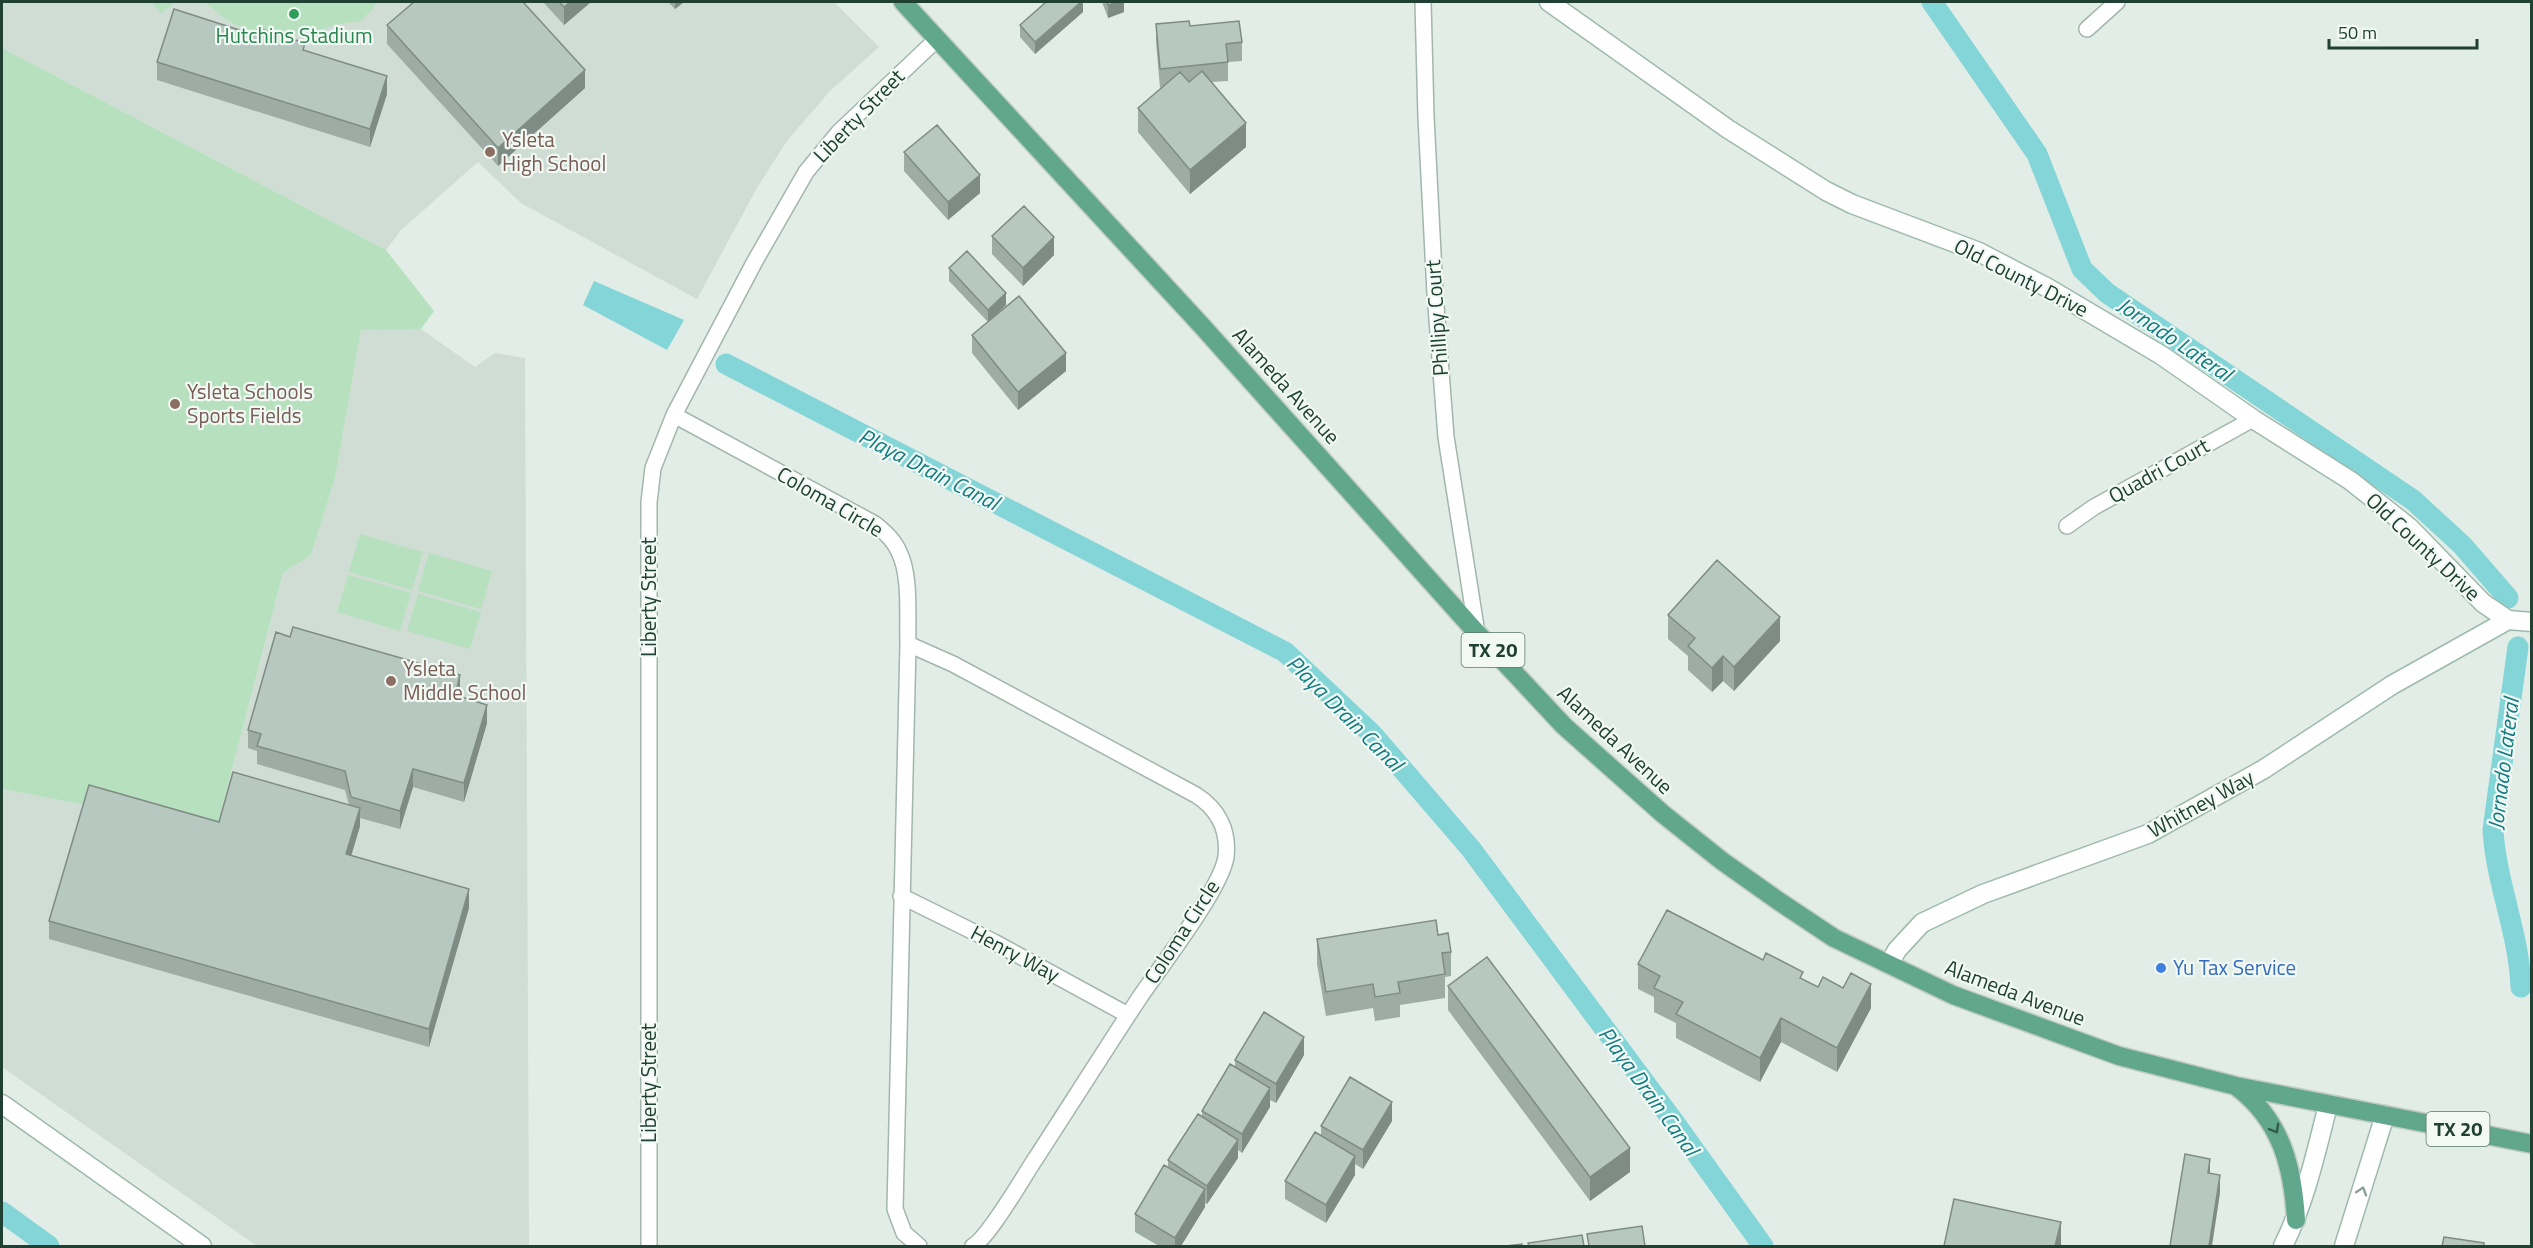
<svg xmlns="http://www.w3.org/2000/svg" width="2533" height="1248" font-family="'Titillium Web',sans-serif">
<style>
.built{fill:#cfddd5}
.green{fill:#b7e1be}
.water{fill:#83d5d8}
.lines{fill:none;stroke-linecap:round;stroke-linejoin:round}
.canal{stroke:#83d5d8;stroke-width:21}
.street-casing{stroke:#a3b6ad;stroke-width:18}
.secondary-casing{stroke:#9ebaad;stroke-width:21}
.primary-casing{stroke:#c0cac6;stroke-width:21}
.street{stroke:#fff;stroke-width:15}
.secondary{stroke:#fff;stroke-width:18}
.primary{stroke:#61a78d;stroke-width:18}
.wall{fill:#9daca4}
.shaded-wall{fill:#7f8c86}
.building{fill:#b6c8bf;stroke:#7f8c86;stroke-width:1.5}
.oneway{stroke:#305a4a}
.oneway2{stroke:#8fa099}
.leisure-dot{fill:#2e9e5b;stroke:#f2f9f5;stroke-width:2}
.education-dot{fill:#8d6e63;stroke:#f2f9f5;stroke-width:2}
.shop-dot{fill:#3f7fe0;stroke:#f2f9f5;stroke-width:2}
.labels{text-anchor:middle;stroke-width:4.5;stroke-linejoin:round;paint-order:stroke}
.shield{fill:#f2f9f5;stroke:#5e786d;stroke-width:1.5}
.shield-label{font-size:20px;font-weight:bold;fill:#1f4033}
.leisure-label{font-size:21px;fill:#27864d;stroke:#f2f9f5}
.street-label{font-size:21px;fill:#1f4033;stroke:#f2f9f5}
.education-label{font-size:21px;fill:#785e54;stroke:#f2f9f5;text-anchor:start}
.shop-label{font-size:21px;fill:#366cbe;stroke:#f2f9f5;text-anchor:start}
.water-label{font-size:22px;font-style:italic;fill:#137c82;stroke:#f2f9f5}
</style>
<rect width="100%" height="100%" fill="#e1ede6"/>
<path class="built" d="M2 2H834L879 47 829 92 787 141 758 186 697 299 521 203 478 162 401 230 386 250 2 48Z
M361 329H421L475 367 495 353 525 358 529 1246H257L2 1067V789L216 830 283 573 311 555 335 478Z"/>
<path class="green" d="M151 2H176L161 13Z
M205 2H376L373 9 359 22C339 22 336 26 318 30 290 37 252 35 227 20 219 15 212 7 205 2Z
M2 48 386 250 434 311 421 329 361 330 335 478 311 555 283 573 216 830 2 789Z
M360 534 423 552 412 590 349 572Z
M429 553 492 571 481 609 418 591Z
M348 575 411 593 400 631 337 612Z
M418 594 481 612 470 649 407 631Z"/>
<path class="water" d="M594 281 684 320 667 350 583 305Z"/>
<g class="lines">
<path class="canal" d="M1932 2 2037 154 2082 269 2107 293 2413 500 2462 545 2508 598
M726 364 1285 652 1373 735 1471 849 1674 1122 1763 1246
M2518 647 2493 830C2496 883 2519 933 2521 987
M2 1212 49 1246"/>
<g class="street-casing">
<path id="street" d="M1423 2 1426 117 1435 293 1446 437 1477 633
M2087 29 2117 2
M674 415 875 524C885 532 894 540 899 552 911 575 907 617 908 644L895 1209 904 1233 919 1246
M2067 526 2094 507 2253 419
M908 644 953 664 1196 795C1218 809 1229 830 1226 857 1221 889 1161 966 1140 997 1105 1050 1071 1104 1036 1158 1023 1177 990 1236 973 1246
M901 896 994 942 1128 1015
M649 1246V502L653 468 674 415 755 261 806 172 839 132 937 39"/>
</g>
<g class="secondary-casing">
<path id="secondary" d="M1549 2 1728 129 1826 191 1852 204 1979 252 2048 288 2161 355 2253 419 2351 481 2410 528 2483 603 2508 620 2532 622
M1889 964 1897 950 1922 923 1983 894 2148 834 2264 769 2392 685 2508 620
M2 1104 202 1246
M2283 1246C2305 1202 2316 1153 2328 1105
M2344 1246 2385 1115"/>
</g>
<g class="primary-casing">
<path id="primary" d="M903 2 1202 326 1477 633 1564 726 1663 814 1722 861 1777 900 1834 938 1953 995 2119 1056 2236 1086 2532 1144
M2237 1087C2281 1120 2293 1167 2296 1220"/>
</g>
<use href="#street" class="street"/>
<use href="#secondary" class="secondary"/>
<use href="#primary" class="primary"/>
</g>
<path class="wall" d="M543 2H591L564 25Z
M668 2H684L675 9Z
M1083 2V12L1035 54 1020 37V25Z
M1102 2H1124V12L1108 18Z
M1156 24 1190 26 1242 42V61L1228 62V81L1211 82 1246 147 1190 194 1138 132V108L1162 87 1160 88 1156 42Z
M387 25 585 88 498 166 387 44Z
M305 50 387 94 370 147 157 80V62Z
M904 152 980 193 948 220 904 171Z
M992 236 1054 255 1023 286 992 254Z
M949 268 1006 305 994 317 1066 371 1018 410 972 353V335L988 322 949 281Z
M1668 615 1780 641 1734 691 1723 681 1712 692 1688 670V656L1668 639Z
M460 694 459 697 487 723 464 802 413 787 400 829 360 818V826L351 856 469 908 429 1047 49 939V921L219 822 349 805 345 790 257 764V751L248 748V730Z
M1438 935 1451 952V976L1445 977V998L1400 1005V1017L1375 1021 1373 1008 1326 1016 1317 964V939Z
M1763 960 1818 987 1871 1008 1837 1072 1781 1042 1760 1082 1676 1038V1023L1654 1012V997L1638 989V964Z
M1448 986 1630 1172 1590 1201 1448 1010Z
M1304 1055 1276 1103 1270 1100V1107L1242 1153 1238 1150V1158L1207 1204 1205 1203V1207L1181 1246H1159L1135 1232V1214L1168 1167V1160L1202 1117V1111L1235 1067V1060Z
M1392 1121 1363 1169 1355 1164V1175L1326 1223 1285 1199V1181L1321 1136V1126Z"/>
<path class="shaded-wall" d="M570 2H591L564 25V7Z
M675 2H684L675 9Z
M1081 2H1083V12L1035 54V42Z
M1119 2H1124V12L1108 18V5Z
M585 70V88L498 166V148Z
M387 76V94L370 147V129Z
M1246 123V147L1190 194V170Z
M980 175V193L948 220V202Z
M1054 237V255L1023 286V268Z
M1006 293V305L988 322V310Z
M1066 353V371L1018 410V392Z
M1780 617V641L1734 691V667Z
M1723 656V681L1712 692V668Z
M460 675V694L455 714V695Z
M487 705V723L464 802V783Z
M413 769V787L400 829V811Z
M360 808V826L346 873V854Z
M469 889V908L429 1047V1029Z
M1871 984V1008L1837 1072V1048Z
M1781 1018V1042L1760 1082V1058Z
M1304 1037V1055L1276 1103V1084Z
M1270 1088V1107L1242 1153V1134Z
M1392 1102V1121L1363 1169V1150Z
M1238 1140V1158L1207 1204V1186Z
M1630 1148V1172L1590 1201V1177Z
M1355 1156V1175L1326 1223V1205Z
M2210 1159V1177L2208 1173Z
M2220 1175V1193L2212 1246H2209Z
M1205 1189V1207L1181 1246H1175V1238Z
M2061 1222V1246H2055Z"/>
<path class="building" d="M414 2H523L585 70 498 148 387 25Z
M559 2H570L564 7Z
M1046 2H1081L1035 42 1020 25Z
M1107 2H1119L1108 5Z
M174 9 255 35 258 28 305 43 303 50 387 76 370 129 157 62Z
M1189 21 1190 26 1239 21 1242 42 1226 44 1228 62 1160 69 1156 24Z
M1202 71 1246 123 1190 170 1138 108 1180 72 1189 82Z
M937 125 980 175 948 202 904 152Z
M1024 206 1054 237 1023 268 992 236Z
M967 251 1006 293 988 310 949 268Z
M1019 296 1066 353 1018 392 972 335Z
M1717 560 1780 617 1734 667 1723 656 1712 668 1688 646 1695 638 1668 615Z
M293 627 460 675 455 695 487 705 464 783 413 769 400 811 351 797 345 771 257 746 261 734 248 730 276 632 290 637Z
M233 772 360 808 346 854 469 889 429 1029 49 921 89 785 219 822Z
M1667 910 1763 960 1766 953 1803 972 1800 978 1818 987 1823 977 1843 988 1851 973 1871 984 1837 1048 1781 1018 1760 1058 1676 1014 1683 1002 1654 988 1660 976 1638 964Z
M1436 920 1438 935 1448 933 1451 952 1442 953 1445 974 1398 982 1400 993 1375 997 1373 984 1326 992 1317 939Z
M1487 957 1630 1148 1590 1177 1448 986Z
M1264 1012 1304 1037 1276 1084 1235 1060Z
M1230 1064 1270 1088 1242 1134 1202 1111Z
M1350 1077 1392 1102 1363 1150 1321 1126Z
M1198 1114 1238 1140 1207 1186 1168 1160Z
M1315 1132 1355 1156 1326 1205 1285 1181Z
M2185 1154 2210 1159 2208 1173 2220 1175 2209 1246H2170Z
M1164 1165 1205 1189 1175 1238 1135 1214Z
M1954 1199 2061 1222 2055 1246H1944Z
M1642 1226 1645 1246H1589L1587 1234Z
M1582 1235 1584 1246H1529L1528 1243Z
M2444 1237 2484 1243V1246H2442Z
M1522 1244V1246H1506Z"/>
<defs><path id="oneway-chevron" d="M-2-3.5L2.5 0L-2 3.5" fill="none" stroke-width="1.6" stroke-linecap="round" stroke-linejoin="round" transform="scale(1.5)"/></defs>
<use class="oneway" href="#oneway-chevron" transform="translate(2275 1129) rotate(60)"/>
<use class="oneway2" href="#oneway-chevron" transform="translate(2362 1191) rotate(-72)"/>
<circle class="leisure-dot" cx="294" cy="14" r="6"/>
<g class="education-dot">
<circle cx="490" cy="152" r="6"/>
<circle cx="175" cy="404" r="6"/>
<circle cx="391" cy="681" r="6"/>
</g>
<circle class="shop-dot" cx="2161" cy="968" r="6"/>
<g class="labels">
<g class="shield">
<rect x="1461.5" y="633" width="63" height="34" rx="4.5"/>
<rect x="2426.5" y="1112" width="63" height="34" rx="4.5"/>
</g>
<g class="shield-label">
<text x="1493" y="657">TX 20</text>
<text x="2458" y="1136">TX 20</text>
</g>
<g class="leisure-label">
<text x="294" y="43">Hutchins Stadium</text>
</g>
<g class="street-label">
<text transform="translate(859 116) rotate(-46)" y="7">Liberty Street</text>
<text transform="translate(2021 278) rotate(27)" y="7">Old County Drive</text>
<text transform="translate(1437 318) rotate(-94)" y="7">Phillipy Court</text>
<text transform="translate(1286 386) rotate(48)" y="7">Alameda Avenue</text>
<text transform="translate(2159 471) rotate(-29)" y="7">Quadri Court</text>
<text transform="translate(830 502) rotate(30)" y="7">Coloma Circle</text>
<text transform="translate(2423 547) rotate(43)" y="7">Old County Drive</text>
<text transform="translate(649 597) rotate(-90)" y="7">Liberty Street</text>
<text transform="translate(1615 740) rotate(43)" y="7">Alameda Avenue</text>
<text transform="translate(2201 804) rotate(-29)" y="7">Whitney Way</text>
<text transform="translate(1182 932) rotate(-57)" y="7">Coloma Circle</text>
<text transform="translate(1015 954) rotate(28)" y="7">Henry Way</text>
<text transform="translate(2015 993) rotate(21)" y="7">Alameda Avenue</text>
<text transform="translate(649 1083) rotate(-90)" y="7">Liberty Street</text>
</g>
<g class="education-label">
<text x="502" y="147">Ysleta<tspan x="502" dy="24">High School</tspan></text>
<text x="187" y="399">Ysleta Schools<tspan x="187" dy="24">Sports Fields</tspan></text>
<text x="403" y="676">Ysleta<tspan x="403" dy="24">Middle School</tspan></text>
</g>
<g class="shop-label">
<text x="2173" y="975">Yu Tax Service</text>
</g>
<g class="water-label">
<text transform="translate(2175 339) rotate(34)" y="8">Jornado Lateral</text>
<text transform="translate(929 469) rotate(27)" y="8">Playa Drain Canal</text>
<text transform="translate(1345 713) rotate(45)" y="8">Playa Drain Canal</text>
<text transform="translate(2503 764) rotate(-83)" y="8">Jornado Lateral</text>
<text transform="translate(1649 1091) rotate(54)" y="8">Playa Drain Canal</text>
</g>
</g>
<rect width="2533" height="1248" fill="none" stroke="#1f4033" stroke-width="6"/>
<path d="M2329 39v9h148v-9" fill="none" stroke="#1f4033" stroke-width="3"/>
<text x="2338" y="39" font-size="18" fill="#1f4033" stroke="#f2f9f5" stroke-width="4.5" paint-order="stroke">50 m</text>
</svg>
